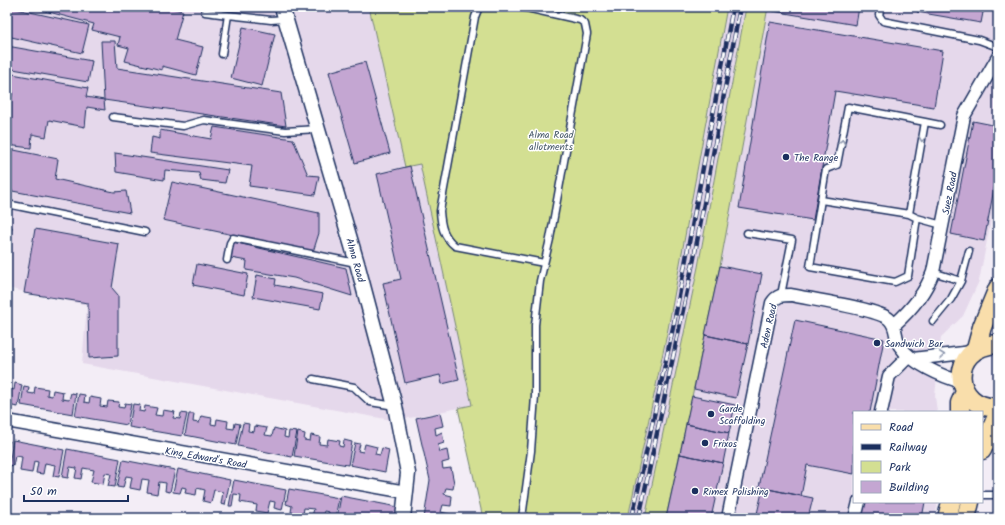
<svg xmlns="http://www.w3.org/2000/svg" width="1005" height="525" font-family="Kalam,sans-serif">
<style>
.built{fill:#e5d8eb}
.green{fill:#d3df92;stroke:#778778}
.building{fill:#c4a6d2;stroke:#1b2f5e}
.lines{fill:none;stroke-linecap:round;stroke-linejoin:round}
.service-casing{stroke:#1b2f5e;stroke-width:9}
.minor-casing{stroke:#1b2f5e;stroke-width:15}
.tertiary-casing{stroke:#1b2f5e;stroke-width:17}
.primary-casing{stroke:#1b2f5e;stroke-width:21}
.service{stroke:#fff;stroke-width:6}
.minor{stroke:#fff;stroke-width:12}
.tertiary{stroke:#fff;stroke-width:14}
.primary{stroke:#f9deab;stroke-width:18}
.rail-casing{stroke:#1b2f5e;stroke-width:4.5}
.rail{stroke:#fff;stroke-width:3;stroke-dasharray:9;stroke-linecap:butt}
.oneway{stroke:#8d97ae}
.poi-dot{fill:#1b2f5e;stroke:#fff;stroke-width:1.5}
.labels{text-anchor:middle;stroke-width:3;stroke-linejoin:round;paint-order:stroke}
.park-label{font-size:10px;fill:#495b6b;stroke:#fff}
.poi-label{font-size:10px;fill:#1b2f5e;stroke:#fff;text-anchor:start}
.street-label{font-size:10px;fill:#1b2f5e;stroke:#fff}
</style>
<rect width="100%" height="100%" fill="#f3edf6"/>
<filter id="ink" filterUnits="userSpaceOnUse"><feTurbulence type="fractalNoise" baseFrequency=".025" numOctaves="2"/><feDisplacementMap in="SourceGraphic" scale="8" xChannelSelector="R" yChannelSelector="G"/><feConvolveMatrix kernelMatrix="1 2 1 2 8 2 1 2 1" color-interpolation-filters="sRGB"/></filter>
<g filter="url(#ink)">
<path class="built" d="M7 7H369L405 166 420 163 472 405 416 417 391 420 82 364 87 305 7 288Z
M727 7H746L698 267 645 518H628L668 329Z
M768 7H998V185L979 281 963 316 941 337 935 396 937 412H854V502H938L935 518H666L720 266Z"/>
<path class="green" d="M369 7H727L668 329 628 518H483L458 408 472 405 420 164 405 167Z
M746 7H768L720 266 666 518H645L698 267Z"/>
<path class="building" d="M7 7 89 25 82 53 7 36Z
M30 7H166L183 11 175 40 203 47 196 75 162 66V70L125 61 129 48 118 45 120 37 92 30 94 24Z
M774 7H859L856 25 773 11Z
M917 7H984L981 23 917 12Z
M770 22 943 51 934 107 835 91 813 220 739 208Z
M243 27 275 34 262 86 231 78Z
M101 41H115L117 68 281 93 286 126 104 100Z
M7 46 92 61 88 82 7 68Z
M365 62 390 153 355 163 329 72Z
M7 73 88 88 86 97 104 100 105 110 87 107 85 127 49 120 46 137 32 134 31 148 7 145V118L13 91 7 89Z
M973 121 998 126V168L984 241 951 234Z
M214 127 293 139 308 175 319 176 315 195 249 186 252 166 150 153 152 137 160 139V130L211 139Z
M9 149 58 159 55 179 114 192 126 191 130 213 7 190V156Z
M115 153 228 170 225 183 201 180 199 173 165 170 164 180 116 172Z
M410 166 459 380 442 384 440 375 405 383 383 283 401 279 377 174Z
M172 182 319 213V233L313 252 163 220Z
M7 226 12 227 7 251Z
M35 229 119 244 112 288 118 295V356L89 358 88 303 24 293Z
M233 242 346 268 352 296 294 278 246 270 247 261 231 258Z
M197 264 248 274 244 295 193 285Z
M720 266 762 274 748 344 705 335Z
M257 275 276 279 275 285 323 294 320 309 253 297Z
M795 320 884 339 870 412H854V474L807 465 801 496 759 487Z
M705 335 748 344 736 398 694 389Z
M7 382H9L8 388 14 390 15 383 22 385 18 407 7 405Z
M24 386 29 387 28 393 34 394 35 387 48 389 47 395 52 396 53 390 63 392 62 399 69 400 71 393 76 394 73 414 21 405Z
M79 394 85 395 84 402 89 403 90 397 101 399 100 406 107 407 108 401 119 402 118 407 124 408 125 403 131 404 127 425 75 416Z
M692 396 735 405 729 433 686 424Z
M133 404 140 405 139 411 144 412 145 406 157 408 155 415 162 416 163 410 175 412 173 418 180 419 181 413 187 414 182 436 129 427Z
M440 413 443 426 435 428 436 435 442 432 444 443 438 445 440 452 447 450 449 461 442 463 443 469 451 468 454 483 453 489 446 488 444 494 452 496 451 506 443 505 441 512 449 514 448 518H424L430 480 416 418Z
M189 414H194L193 422 199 423 201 416 212 418 211 424 216 425 217 419 228 421 227 428 234 429 235 423 240 424 236 445 185 435Z
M243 423 249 424 248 431 254 432 255 426 267 428 265 435 272 436 274 428 285 431 284 437 288 438 289 431 297 432 292 457 238 446Z
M686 424 729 433 723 463 680 454Z
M298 432 305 434 304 440 310 441 311 435 320 437 319 444 327 445 328 439 340 441 339 446 343 447 344 440 352 442 348 465 294 456Z
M7 440 10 441 7 459Z
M13 440 64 450 59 477 53 476 55 465 45 463 43 474 36 473 38 462 34 461 32 473 20 471 22 457 15 456 13 466 9 465Z
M355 443 360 444 358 451 363 452 365 444 377 447 375 454 380 455 382 448 389 450 385 472 350 465Z
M67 449 120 459 115 487 108 486 111 474 105 473 103 484 91 482 94 470 83 468 81 479 75 478 77 468 70 467 68 478 62 477Z
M680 454 723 463 711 518H666Z
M123 460 175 470 170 492 165 491 166 483 159 482 157 494 147 492 149 480 142 479 140 490 130 488 132 477 126 476 123 488 117 487Z
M178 469 230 480 225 505 221 504 223 492 214 490 211 503 203 501 205 490 197 488 196 495 185 493 186 488 182 487 180 493 173 492Z
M234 480 286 490 282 510 274 508 275 502 270 501 267 513 256 511 257 505 240 502 241 495 234 494 232 506H229Z
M763 488 813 498 808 518H756Z
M289 489 339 498 335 518H328L329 512 324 511 322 518 312 516 314 509 304 508 303 514 291 512 292 506 286 504Z
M341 496 398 507 395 518 362 516V518H349V515H345L344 518H337Z
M864 502H925L922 518H861Z"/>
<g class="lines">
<g class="service-casing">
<path id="service" d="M206 7 205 12 228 15
M479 7 475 17 440 211C441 226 443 236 455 246L544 263
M881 7 879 15 883 21 979 40 998 47
M222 54 228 15 271 20 285 19
M113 117 183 126 204 120 285 131 318 129
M925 122 940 125
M821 200 909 214 917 218 942 225
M7 204 145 232
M909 214 925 122 848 107 837 165 826 169 810 267 895 282 908 276 917 218
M747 233 792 240 781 295
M227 260 230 243 233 238 356 263
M933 272 961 281
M933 321 951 299 961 281 969 251
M313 379 354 387 370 402 395 406
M982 495H998
M522 518 531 451 535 396V325L540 281 550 239 587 34 585 24 580 20 522 7"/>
</g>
<g class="minor-casing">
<path id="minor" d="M894 325C911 310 925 294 933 272L964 116 998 57
M913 359 972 352
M881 412 889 376 909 356
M7 421 406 492
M728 518 772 303C777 295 782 295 791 295 809 299 878 309 889 319 898 327 894 338 900 346 911 363 943 377 962 382
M855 518 859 502"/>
</g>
<g class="tertiary-casing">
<path id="tertiary" d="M282 7 357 263 395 406 408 473 403 518"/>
</g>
<g class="primary-casing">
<path id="primary" d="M998 344C946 346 953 411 998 407
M976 349 982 327 998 288
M960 412V403L965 392
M982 450 998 414
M947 518 951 502
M966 518 970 502"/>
</g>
<use href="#service" class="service"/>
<use href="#minor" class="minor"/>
<use href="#tertiary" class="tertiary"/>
<use href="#primary" class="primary"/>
<g class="rail-casing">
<path id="rail" d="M632 518 674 323 733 7
M639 518 694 258 740 7"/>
</g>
<use href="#rail" class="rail"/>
</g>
<defs><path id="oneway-chevron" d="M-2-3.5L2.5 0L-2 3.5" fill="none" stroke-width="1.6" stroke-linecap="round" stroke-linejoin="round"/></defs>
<g class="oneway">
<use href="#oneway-chevron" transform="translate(922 139) rotate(99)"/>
<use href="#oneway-chevron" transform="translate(842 142) rotate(-79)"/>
<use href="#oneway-chevron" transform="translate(942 355) rotate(-6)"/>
</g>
</g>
<g class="poi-dot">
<circle cx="786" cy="157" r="4"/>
<circle cx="877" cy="343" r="4"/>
<circle cx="711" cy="414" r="4"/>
<circle cx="705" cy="443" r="4"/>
<circle cx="695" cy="491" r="4"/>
</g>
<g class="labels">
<g class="park-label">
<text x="551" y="138">Alma Road<tspan x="551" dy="12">allotments</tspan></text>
</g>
<g class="poi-label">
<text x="794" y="161">The Range</text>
<text x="885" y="347">Sandwich Bar</text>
<text x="719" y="412">Garde<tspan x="719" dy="12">Scaffolding</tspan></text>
<text x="713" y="447">Frixos</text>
<text x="703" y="495">Rimex Polishing</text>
</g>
<g class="street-label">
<text transform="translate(949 193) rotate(-79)" y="4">Suez Road</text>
<text transform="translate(356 260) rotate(74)" y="4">Alma Road</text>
<text transform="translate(768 326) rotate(-77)" y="4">Aden Road</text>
<text transform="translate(206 457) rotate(10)" y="4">King Edward's Road</text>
</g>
</g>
<rect width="1005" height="525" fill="none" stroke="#fff" stroke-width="24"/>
<rect x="12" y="12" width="981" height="501" fill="none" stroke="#1b2f5e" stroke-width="1.5" filter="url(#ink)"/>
<rect x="853" y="411" width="130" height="92" fill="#ffffff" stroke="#a4acbf"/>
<rect x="861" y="424" width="20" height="6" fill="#f9deab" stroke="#a4acbf"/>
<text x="889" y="431" font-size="12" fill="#1b2f5e">Road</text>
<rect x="861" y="444" width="20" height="6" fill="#1b2f5e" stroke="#a4acbf"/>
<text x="889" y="451" font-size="12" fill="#1b2f5e">Railway</text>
<rect x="861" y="461" width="20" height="12" fill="#d3df92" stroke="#a4acbf"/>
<text x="889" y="471" font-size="12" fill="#1b2f5e">Park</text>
<rect x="861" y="481" width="20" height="12" fill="#c4a6d2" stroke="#a4acbf"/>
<text x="889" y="491" font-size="12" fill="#1b2f5e">Building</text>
<path d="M24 495v6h104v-6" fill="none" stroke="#1b2f5e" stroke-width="2"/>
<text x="30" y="495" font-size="12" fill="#1b2f5e" stroke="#ffffff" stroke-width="3" paint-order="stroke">50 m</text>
</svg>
